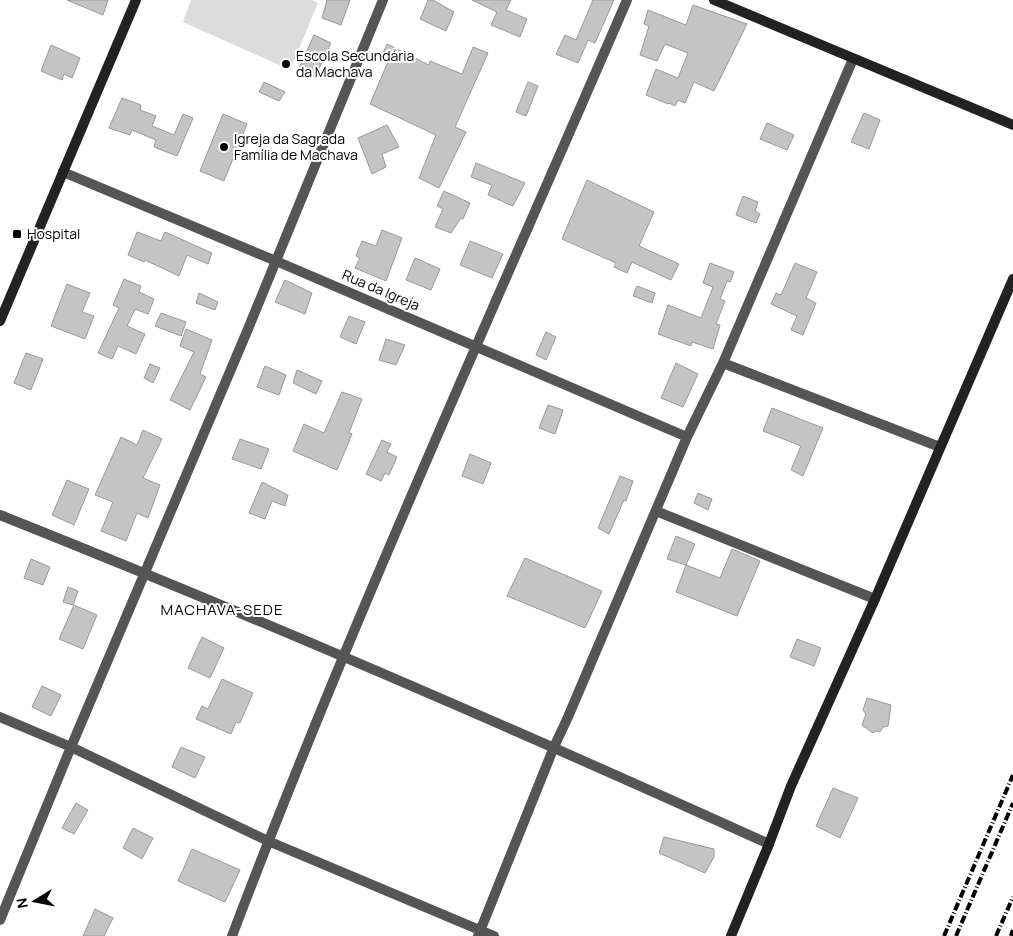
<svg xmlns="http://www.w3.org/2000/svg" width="1013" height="936" font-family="Manrope,sans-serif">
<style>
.green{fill:#dcdcdc}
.building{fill:#c4c4c4;stroke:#999}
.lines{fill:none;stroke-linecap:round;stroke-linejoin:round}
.street{stroke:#555;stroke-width:10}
.secondary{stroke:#222;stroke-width:10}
.rail{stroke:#000;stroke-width:4;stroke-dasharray:8 2.5 1 2.5;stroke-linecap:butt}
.poi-dot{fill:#000;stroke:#fff;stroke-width:2}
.labels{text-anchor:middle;stroke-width:4;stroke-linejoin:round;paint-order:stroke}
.poi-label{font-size:14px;fill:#000;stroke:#fff;text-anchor:start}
.street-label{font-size:14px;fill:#000;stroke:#fff}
.neighbourhood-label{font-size:15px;letter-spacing:1px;fill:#000;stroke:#fff}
</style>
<rect width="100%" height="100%" fill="#fff"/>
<path class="green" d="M191 0H312L318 3 290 70 183 22Z"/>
<path class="building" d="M67 0H108L103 15Z
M327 0H350L341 25 322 18Z
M428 0H433L454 12 446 31 420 19Z
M472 0H511L506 10 527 19 520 37 491 25 497 12Z
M593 0H614L595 43 588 40 578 63 556 54 565 35 576 40Z
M693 5 747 24 714 91 694 82 685 103 678 100 675 106 669 103 668 104 646 95 656 69 678 78 688 53 665 44 657 61 640 55 649 26 644 24 648 10 686 25Z
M314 35 331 43 315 77 298 70Z
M387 44 429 65 430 61 462 74 473 47 488 53 455 127 466 132 439 188 419 178 436 135 370 104 390 57 383 53Z
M51 45 80 58 72 78 64 74 62 80 41 71Z
M264 82 285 92 279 101 259 92Z
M528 82 538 86 526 116 516 112Z
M122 98 141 105 140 110 156 116 152 126 174 135 183 114 193 118 177 156 154 147 156 140 132 130 130 135 109 128Z
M864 113 880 120 869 149 851 142Z
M223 114 247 124 224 181 200 171Z
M767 123 794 135 787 150 760 139Z
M387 125 399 147 382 154 386 167 372 174 358 138Z
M476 163 525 183 513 206 488 195 492 185 471 177Z
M587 180 654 212 639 246 679 264 671 280 632 262 627 273 614 267 616 263 562 239Z
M444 191 470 203 463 219 461 218 451 233 435 227 443 209 437 206Z
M743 196 758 202 755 211 760 214 756 223 736 215Z
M382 230 402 238 386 281 355 268 360 258 356 256 362 241 376 246Z
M137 232 161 241 165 232 212 253 208 264 187 255 179 276 145 260 144 262 128 255Z
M470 241 503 254 492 278 460 265Z
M415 258 440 269 431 290 406 280Z
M710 263 734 272 730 282 727 281 720 299 725 301 716 324 720 325 713 349 692 342 691 346 658 334 668 305 701 318 713 287 703 283Z
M795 263 817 272 806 298 816 303 803 335 791 330 797 316 771 304 776 293 781 295Z
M124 279 141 286 139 292 154 299 148 314 135 309 127 326 145 334 136 354 118 346 112 359 98 353 119 308 113 305Z
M285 280 312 293 305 314 275 302Z
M67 284 90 293 82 312 94 316 85 339 51 326Z
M637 286 655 293 652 303 633 296Z
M199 293 218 302 215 310 196 303Z
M161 313 186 322 181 336 155 326Z
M349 316 365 322 356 344 340 337Z
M186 329 212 340 200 374 206 377 190 410 170 400 194 352 180 346Z
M546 332 556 337 546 360 536 355Z
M386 339 405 345 396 365 379 360Z
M26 353 43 359 31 390 14 383Z
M676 363 698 374 683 407 661 398Z
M150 364 160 368 153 383 144 378Z
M265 366 286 375 279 395 257 387Z
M297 370 322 381 316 394 293 383Z
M342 392 362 399 349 433 352 434 337 470 293 451 304 424 324 433Z
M548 405 563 410 555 434 539 428Z
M772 408 823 428 803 476 791 470 801 446 763 431Z
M143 430 162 439 143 478 160 485 148 518 137 513 126 541 101 531 113 502 95 495 121 437 137 445Z
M240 439 269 449 261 469 232 459Z
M382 440 391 444 387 452 397 457 389 475 385 473 381 481 366 474Z
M470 454 491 463 483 484 462 476Z
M620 476 633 481 626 501 624 500 609 534 598 528Z
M67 480 89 489 74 525 52 515Z
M262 482 288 495 285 506 272 501 265 519 249 513Z
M698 493 712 499 708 510 694 503Z
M676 536 695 544 686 565 667 559Z
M732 549 760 561 737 616 676 592 686 565 720 578Z
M525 558 602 591 585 628 507 596Z
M31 559 50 567 43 585 24 578Z
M68 587 78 591 73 605 63 602Z
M74 605 97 615 83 649 59 639Z
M202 637 224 648 210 678 188 668Z
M797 639 821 648 814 666 790 657Z
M222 679 253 693 240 723 236 722 231 734 196 719 202 706 208 709Z
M42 686 61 695 51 716 32 707Z
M867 698 891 705 888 726 883 727 880 732 876 731 873 733 862 725 866 714 863 710Z
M181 747 205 757 195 778 172 767Z
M833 788 858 798 840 838 816 826Z
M76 803 88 810 74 834 62 828Z
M133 828 153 838 142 859 123 848Z
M664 837 714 849V857L705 873 659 853Z
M192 849 240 870 225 902 178 881Z
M95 909 113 918 104 936H83Z"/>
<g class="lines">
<path class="street" d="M63 172 276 261 687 437
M723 363 940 447
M656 511 875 599
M0 515C259 618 515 729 769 844
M0 717 71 747 268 841 494 936
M0 920 71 747 248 329 383 0
M232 936C352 619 493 311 627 0
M478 936 554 747 568 717 687 437 723 363 853 59"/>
<path class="secondary" d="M714 0 1013 125
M0 321 136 0
M731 936 769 844 791 786 875 599 1013 279"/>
<path class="rail" d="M944 936 1013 775
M956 936 1013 803
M996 936 1013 897
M1011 936 1013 930"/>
</g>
<g class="poi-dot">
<circle cx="286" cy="64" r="5"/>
<circle cx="224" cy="147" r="5"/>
<rect x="12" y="229" width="10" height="10" rx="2.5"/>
</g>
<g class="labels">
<g class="poi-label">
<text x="296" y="61">Escola Secundária<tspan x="296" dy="16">da Machava</tspan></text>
<text x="234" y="144">Igreja da Sagrada<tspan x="234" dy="16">Família de Machava</tspan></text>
<text x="27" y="239">Hospital</text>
</g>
<g class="street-label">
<text transform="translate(381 290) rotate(23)" y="5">Rua da Igreja</text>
</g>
<g class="neighbourhood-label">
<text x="222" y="615">MACHAVA-SEDE</text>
</g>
</g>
<g transform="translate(35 901) rotate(260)" stroke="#ffffff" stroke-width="4" paint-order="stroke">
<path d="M0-4L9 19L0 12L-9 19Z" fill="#000000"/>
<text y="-8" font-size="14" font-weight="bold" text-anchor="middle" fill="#000000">N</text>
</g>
</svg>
